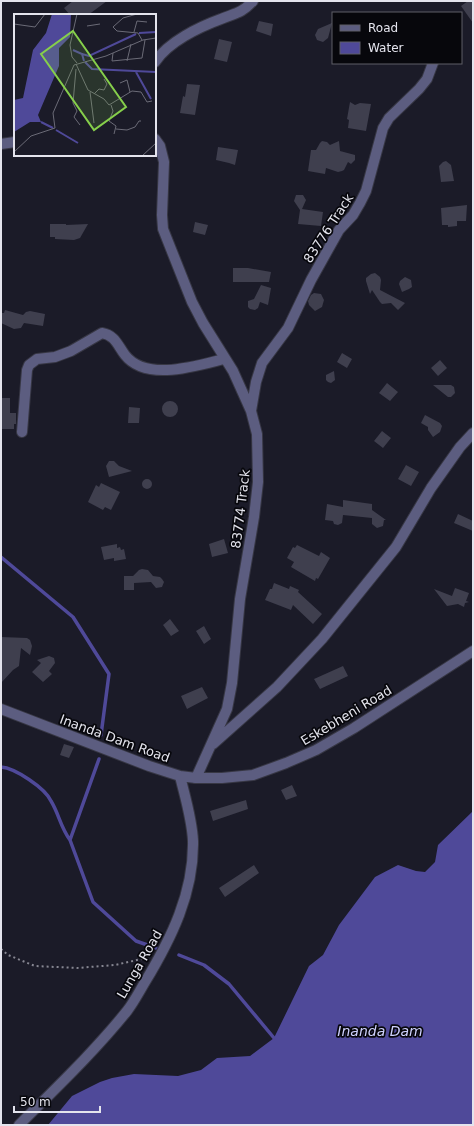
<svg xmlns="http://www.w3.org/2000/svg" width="474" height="1126" font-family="'DejaVu Sans',sans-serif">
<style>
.water{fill:#4f4999}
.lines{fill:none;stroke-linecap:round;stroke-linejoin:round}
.stream{stroke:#4f4999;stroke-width:3.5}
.building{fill:#3f3f4e}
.minor-casing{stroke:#373744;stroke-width:12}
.tertiary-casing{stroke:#373744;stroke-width:12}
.path{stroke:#878792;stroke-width:2;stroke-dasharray:2 3;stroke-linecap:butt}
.minor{stroke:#5c5d80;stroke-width:10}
.tertiary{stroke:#5c5d80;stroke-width:10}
.labels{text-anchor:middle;stroke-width:3.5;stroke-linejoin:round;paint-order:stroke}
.street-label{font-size:13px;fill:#e4e4ed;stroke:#07070c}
.water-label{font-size:14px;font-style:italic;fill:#cfd1fe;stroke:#07070c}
.inset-river{fill:none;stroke:#4f4999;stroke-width:2}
.inset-road{fill:none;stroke:#6b6b77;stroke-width:1}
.view{fill:#86cf4b;fill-opacity:0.15;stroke:#86cf4b;stroke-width:2}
.inset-edge{fill:none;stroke:#e4e4ed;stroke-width:2}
</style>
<rect width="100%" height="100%" fill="#1b1b28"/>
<path class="water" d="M473 811V1125H48L72 1096 100 1082 112 1078 134 1074 178 1076 201 1070 217 1058 250 1056 274 1038 309 966 323 955 339 925 375 877 398 865 416 871 425 872 435 862 438 845Z"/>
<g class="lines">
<path class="stream" d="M1 557 73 617 109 674 101 735
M99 759 70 840 93 902 136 941 156 948
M1 767C15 768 45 788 51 801 59 814 60 826 70 840
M179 955 204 965 229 984 274 1038"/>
</g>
<path class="building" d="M73 1H107L88 15H70L64 8Z
M468 1H473V23L461 6Z
M259 21 273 24 271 36 256 31Z
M332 23 328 38 323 42 317 40 315 35 318 29Z
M219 39 232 42 227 62 214 59Z
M187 84 200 85 195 115 180 113 183 96 185 97Z
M350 102 355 105 360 103 371 104 366 131 348 128 349 120 347 119Z
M322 141 327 142 330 145 339 141 340 151 355 155V160L351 164 348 162 344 170 342 171 338 172 326 168 325 174 308 171 311 150H316L320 143Z
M218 147 238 150 235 165 229 163 216 160Z
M446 161 451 165 454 181 441 182 439 166 443 162Z
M296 195H303L306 200 302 209 323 212 321 226 298 224 300 210 294 201Z
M467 205 466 221H457V226L448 227V225H442L441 208Z
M195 222 208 225 205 235 193 232Z
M50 224H66V225L88 224 80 238 74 240 55 239V237H50Z
M233 268H248L271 272 269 282H233Z
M375 273 380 277 381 280 380 290 405 303 398 310 391 303 382 304 380 302 372 290 370 294 366 281V278L371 274Z
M405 277 411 280 412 287 409 289 402 292 399 284 400 281Z
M261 285 271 288 268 305 260 302 258 308 255 310 250 309 248 307V301L254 299Z
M314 293 321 294 324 300 322 307 315 311 309 305 308 301 311 295Z
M5 310 23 315 26 312 30 311 45 314 43 326 24 323 21 328 14 329 1 323V313H4Z
M342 353 352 359 347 368 337 362Z
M440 360 447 368 438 376 431 368Z
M334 371 335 380 331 383 328 382 326 380V375Z
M387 383 398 392 390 401 379 393Z
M433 385H451L454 387 455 393 451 397H448Z
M1 398H10V413H16V424H14V429H1Z
M162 409a8 8 0 1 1 16 0a8 8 0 1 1-16 0Z
M129 407 140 408 139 423H128Z
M425 415 440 423 442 426 440 432 433 437 428 430V427L421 423Z
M382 431 391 438 383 448 374 441Z
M109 461H114L119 466 132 471 109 477 106 466Z
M406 465 419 472 411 486 398 479Z
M142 484a5 5 0 1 1 10 0a5 5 0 1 1-10 0Z
M101 483 120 492 111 510 105 507 103 510 88 502 96 485 99 487Z
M343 500 372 504V510L386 520H384L383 526 377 528 372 524V518L343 515 342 523 338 525 334 524 333 521 325 520 327 504 343 507Z
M458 514 473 521V531L454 523Z
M224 539 228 553 212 557 209 544Z
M117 544V548L120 547 121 550 124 549 126 559 114 561V558L104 560 101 547Z
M297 545 319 556 321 552 330 558 318 579 316 578 315 581 291 567 294 562 287 558 293 547 295 548Z
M142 569 148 570 153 576 160 577 162 579 164 582 162 587 156 588 151 582 134 583V590H124V576H133L139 570Z
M274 583 289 589 290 586 299 590 298 592 322 614 313 624 293 605 291 610 265 600 270 589H272Z
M455 588 469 593 466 601 469 602 465 603 464 607 458 604 447 606 434 589 452 596Z
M170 619 179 631 171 636 163 625Z
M204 626 211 639 204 644 196 631Z
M1 637 27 638 30 640 32 646 30 655 21 648 19 666 13 670 1 683Z
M49 656 54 658 55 663 49 671 52 674 43 682 32 672 41 663 37 660Z
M343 666 348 676 320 689 314 679Z
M202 687 208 698 187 709 181 696Z
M64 744 74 747 69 758 60 755Z
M292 785 297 796 286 800 281 790Z
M246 800 248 809 213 821 210 811Z
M254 865 259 873 225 897 219 888Z"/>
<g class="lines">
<g class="minor-casing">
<path id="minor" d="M155 62C168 42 199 27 221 19 236 13 242 13 253 1
M155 139 160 146 164 162 162 215 163 229 192 302 203 323 233 371 251 411 257 434 258 482 254 517 240 599 232 683 227 709 196 778
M1 144 15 142
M251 411 256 382 262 363 288 328 311 280 339 230 353 215 360 203 366 191 383 128 389 118 419 89 427 79 433 63
M22 432 27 370 29 365 37 359 55 357 71 351 102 333C115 335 118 346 125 355 146 382 196 366 224 359
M213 744 277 687 322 639 396 547 431 488 460 447 473 433"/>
</g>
<g class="tertiary-casing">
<path id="tertiary" d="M1 709 149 766 180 776 196 778H222L253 775 286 763 316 750 354 728 473 651
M19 1125C56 1088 94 1052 127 1011 134 1002 139 992 145 982 171 939 194 893 193 841 192 819 185 797 180 776"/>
</g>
<path class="path" d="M1 949 8 955 35 966 77 968 115 965 146 958"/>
<use href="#minor" class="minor"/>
<use href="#tertiary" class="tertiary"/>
</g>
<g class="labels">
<g class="street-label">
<text transform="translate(328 228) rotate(-57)" y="5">83776 Track</text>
<text transform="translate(240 509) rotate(-83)" y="5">83774 Track</text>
<text transform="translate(346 715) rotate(-31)" y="5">Eskebheni Road</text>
<text transform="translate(115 738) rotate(20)" y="5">Inanda Dam Road</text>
<text transform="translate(139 964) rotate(-60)" y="5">Lunga Road</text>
</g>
<g class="water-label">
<text x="380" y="1036">Inanda Dam</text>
</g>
</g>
<g transform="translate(14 14)">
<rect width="142" height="142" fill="#1b1b28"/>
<path d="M38 0H57L56 23 45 34V52L24 101 27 108H16L0 118V86L9 84 19 36 32 19Z" fill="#4f4999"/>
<path class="inset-river" d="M125 19 142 18M59 36 68 40 70 47M68 40 75 42 122 20M71 48 78 55 142 58M122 58 137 85M27 108 39 114M42 116 64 129"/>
<path class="inset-road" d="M63 0 56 31 58 43 63 49M123 0 109 4 99 13 103 17 124 19 128 26M0 10 21 13 31 0M73 12 86 10M120 18 123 7 133 8M99 39 98 47 128 44 131 26M113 47 117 30M62 50 74 76 90 85 95 91 118 77 127 78 133 88 138 87M62 55 59 89 63 97 60 103 66 111M106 69 113 66 116 78M76 78 80 109M80 80 85 75 90 76 93 70 90 65M97 91 99 97 95 107 102 112 100 120M102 115 113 116 121 113 125 107H127M0 138 17 122 41 114 39 99 60 51 92 42 129 26 142 24M128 142 142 129"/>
<path class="view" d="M59 17 112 93 80 116 27 40Z"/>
<rect width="142" height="142" class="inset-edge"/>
</g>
<rect width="474" height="1126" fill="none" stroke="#e4e4ed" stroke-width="4"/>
<rect x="332" y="12" width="130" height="52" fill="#07070c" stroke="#5f5f66"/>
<rect x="340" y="25" width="20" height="6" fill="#5c5d80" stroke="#5f5f66"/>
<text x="368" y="32" font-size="12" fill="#e4e4ed">Road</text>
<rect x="340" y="42" width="20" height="12" fill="#4f4999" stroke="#5f5f66"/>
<text x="368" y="52" font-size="12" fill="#e4e4ed">Water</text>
<path d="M14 1106v6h86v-6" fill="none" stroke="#e4e4ed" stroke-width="2"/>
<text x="20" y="1106" font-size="12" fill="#e4e4ed" stroke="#07070c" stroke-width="3" paint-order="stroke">50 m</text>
</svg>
